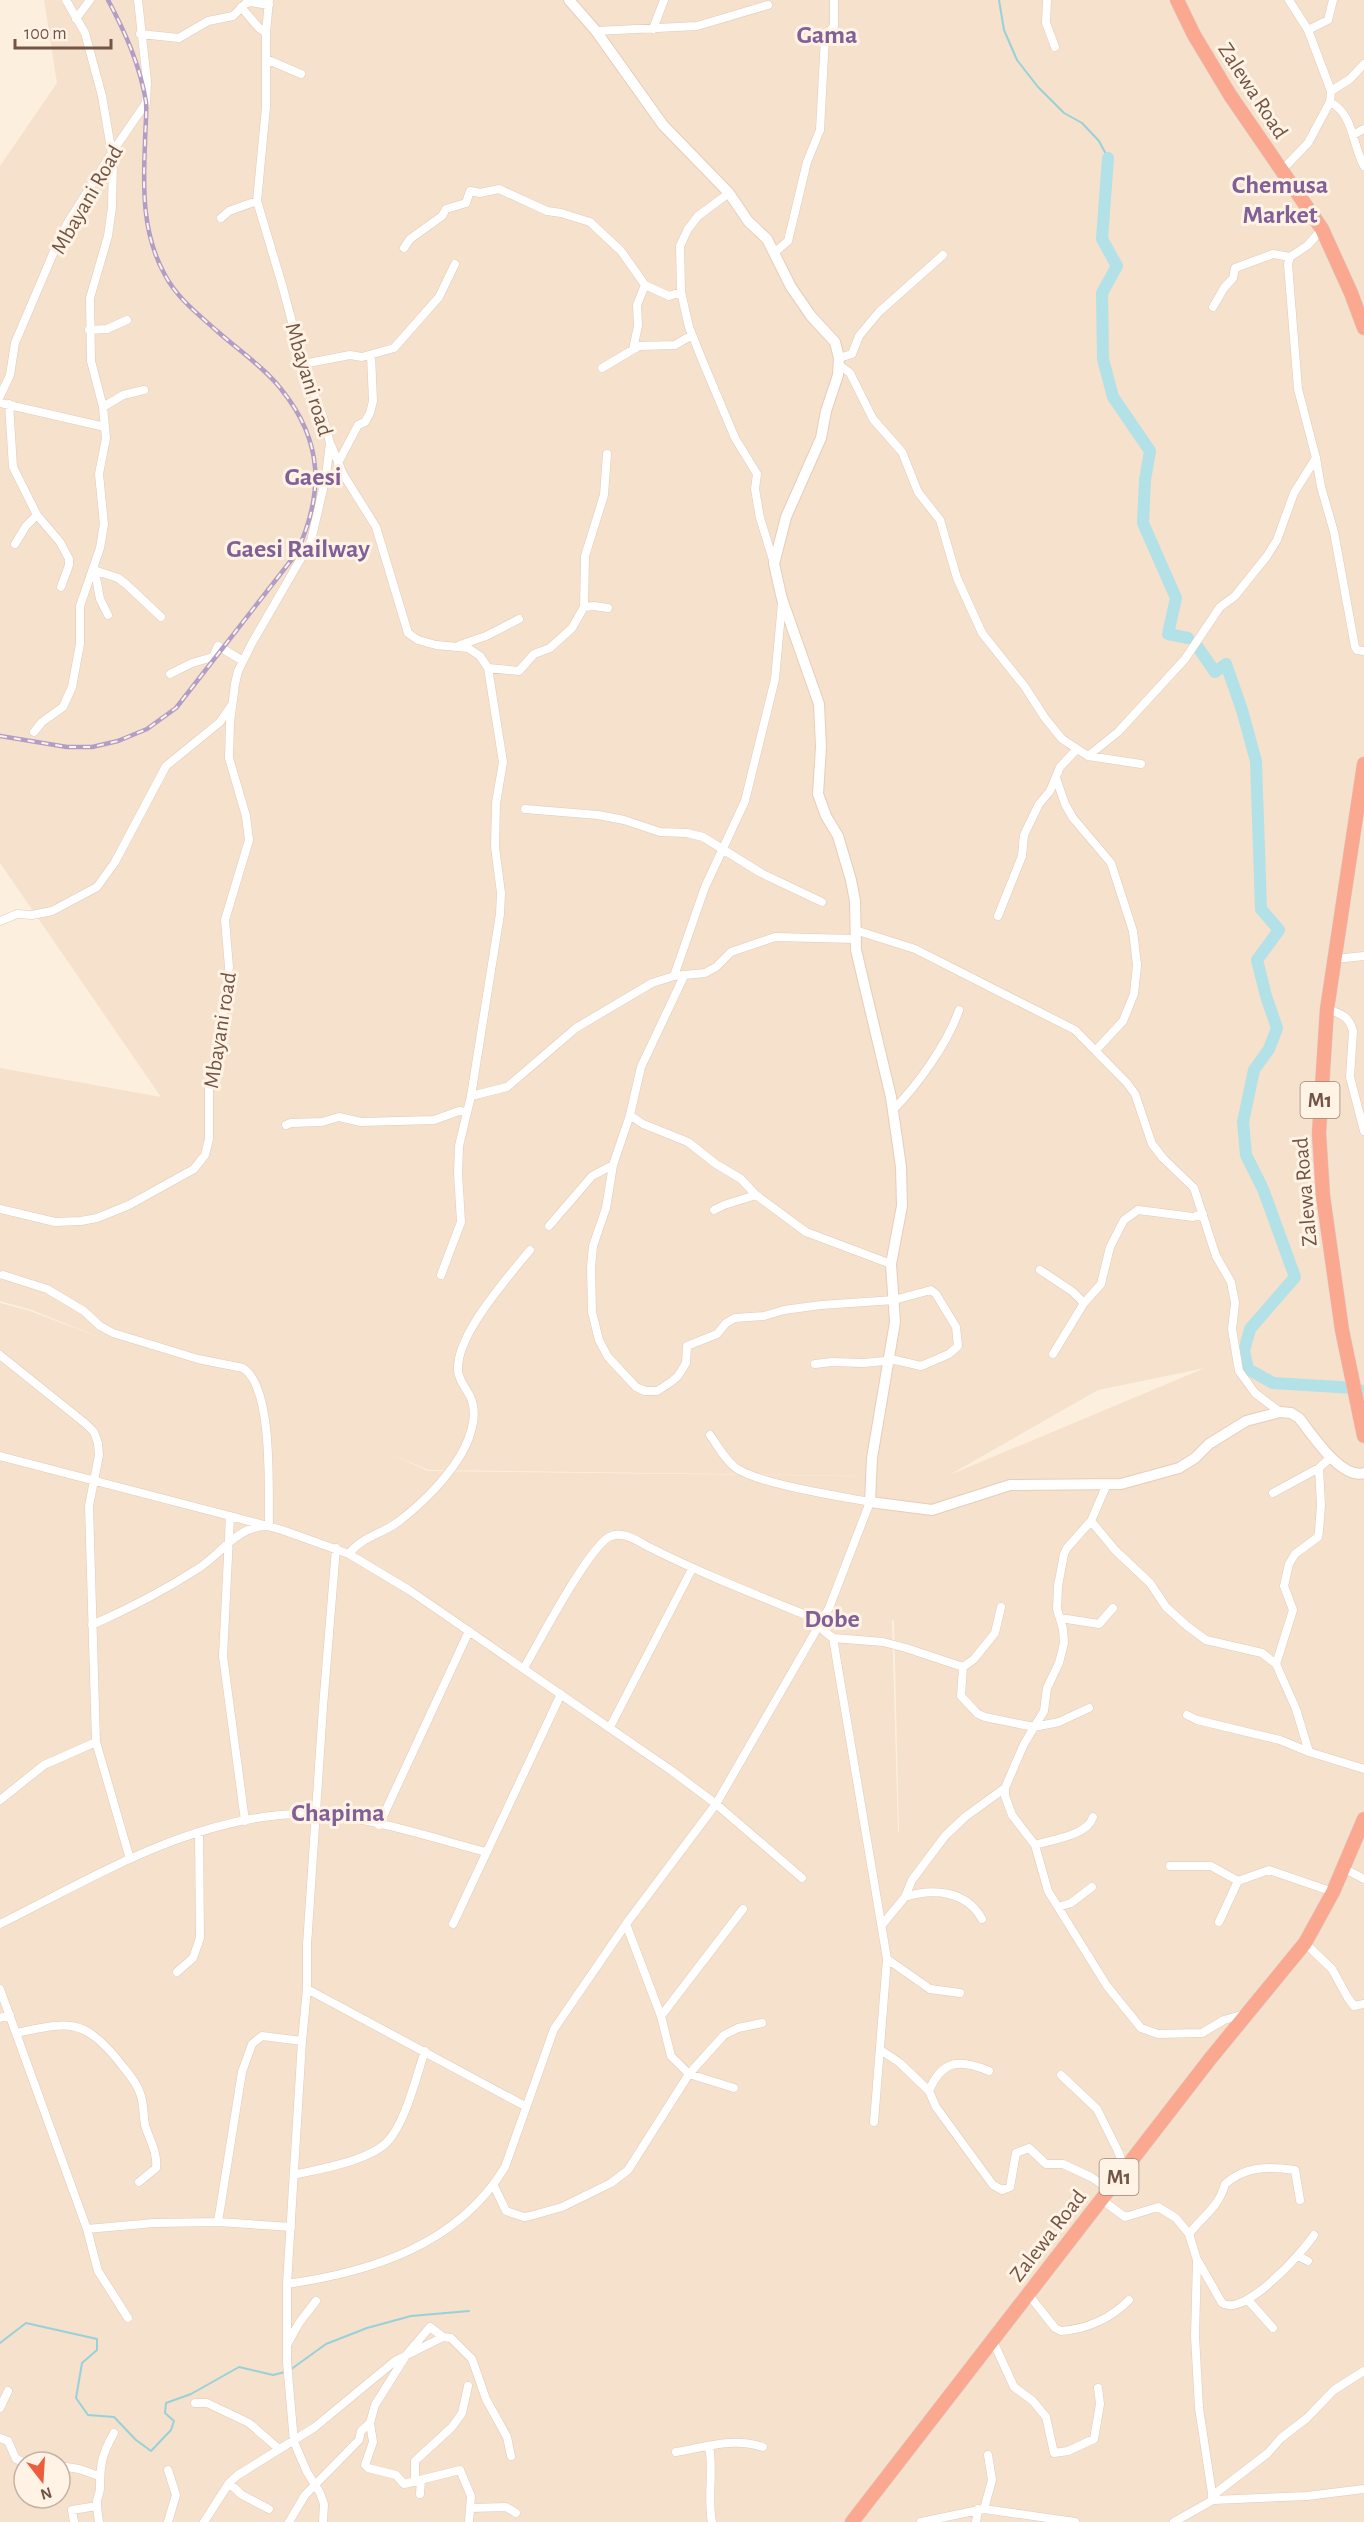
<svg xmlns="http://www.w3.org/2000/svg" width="1364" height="2522" font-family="'Alegreya Sans',sans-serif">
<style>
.residential{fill:#f5e1cc;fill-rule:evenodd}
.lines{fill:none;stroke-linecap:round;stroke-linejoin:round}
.stream{stroke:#98d1d9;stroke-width:2}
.river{stroke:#b2e1e7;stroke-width:12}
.street-casing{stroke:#e1cbba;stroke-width:9}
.secondary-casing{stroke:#e8cdb9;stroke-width:12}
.highway-casing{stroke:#dbd3cf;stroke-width:15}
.street{stroke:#fff;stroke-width:8}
.secondary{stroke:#fff;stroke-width:10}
.highway{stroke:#fba891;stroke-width:14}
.rail-casing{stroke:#b19dc5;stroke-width:4.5}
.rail{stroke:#fff3e5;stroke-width:2;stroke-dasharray:7;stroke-linecap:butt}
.labels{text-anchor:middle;stroke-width:6;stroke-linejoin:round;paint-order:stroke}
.shield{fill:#fff3e5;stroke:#9d8475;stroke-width:1.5}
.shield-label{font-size:21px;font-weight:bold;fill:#735445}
.street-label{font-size:22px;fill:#735445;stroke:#fff3e5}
.quarter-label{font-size:26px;font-weight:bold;fill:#826097;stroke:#fff3e5}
</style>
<rect width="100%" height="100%" fill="#fdefde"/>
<path class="residential" d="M44 0H1364V2522H0V1303L30 1311 106 1340 32 1310 0 1301V1068L161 1097 0 863V166L57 83ZM1205 1368 952 1474H951L1098 1390ZM390 1454 429 1470 945 1477 428 1471ZM894 1620 899 1832 898 1833 892 1621ZM24 2462H60V2498H24Z"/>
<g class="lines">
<path class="stream" d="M999 0 1004 30 1017 60 1038 87 1064 113 1082 123 1099 141 1108 158
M0 2343 26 2323 97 2339V2350L82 2363 76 2398 88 2415 114 2417 136 2440 151 2451 171 2430 174 2421 165 2413 166 2403 191 2394 239 2367 273 2375 285 2372
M290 2370 326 2344 367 2328 411 2316 469 2311"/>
<path class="river" d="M1108 158 1102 239 1117 266 1102 293 1103 359 1113 397 1150 451 1145 480 1143 523 1176 598 1168 634 1188 638
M1197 646 1215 672 1226 664 1242 710 1256 761 1261 909 1279 930 1257 960 1266 996 1277 1028 1269 1049 1254 1070 1243 1122 1246 1155 1263 1189 1295 1277 1250 1329 1244 1351 1248 1369 1273 1383 1355 1388 1364 1392"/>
<g class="street-casing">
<path id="street" d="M1047 0 1046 23 1055 47
M241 7 259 28 266 33
M76 19 90 0
M653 29 664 0
M1308 30 1328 20 1333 0
M596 31 697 26 768 5
M140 34 179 38 208 21 233 16 245 4 250 2 269 5
M266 59 301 74
M1331 91 1350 79 1364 64
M1330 102C1354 114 1352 145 1364 166
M1353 135 1364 129
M1281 171 1308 143 1330 102 1331 91 1308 30 1289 0
M729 193 698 216 688 229 680 246 681 292 689 327 703 362 735 438 757 474 755 489 760 518 774 563
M221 218 229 211 257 201
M1322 229 1308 245 1290 257 1288 264 1298 389 1316 458 1321 487 1334 532 1355 647 1357 650 1364 651
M404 248 410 239 442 216 446 209 466 203 470 191 480 193 499 189 547 211 561 213 590 222 621 251 645 285 669 296 681 292
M775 252 788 241 807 162 820 130 825 37 834 26V0
M1213 307 1224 288 1233 278 1235 268 1273 254 1290 257
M89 330 107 329 127 320
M633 349 638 326 637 305 645 285
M839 358 852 354 859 336 879 312 943 255
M303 364 350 355 362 357 394 348 439 297 455 264
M839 365 850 373 873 419 902 452 918 492 940 520 957 578 982 633 1025 687 1045 718 1062 739 1088 756 1141 764
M602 368 639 346 675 345 692 335
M0 396 10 375 15 343 55 249 67 224 113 151 146 103 147 81 138 0
M0 403 105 427
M9 404 13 467 37 515 60 542 69 559V565L61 587
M103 407 123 395 144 390
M331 445 343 474 376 527 408 633 418 640 436 645 468 648 480 656 488 668 503 762 496 803 495 847 501 893 500 914 471 1096 459 1146 458 1173 461 1222 441 1275
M338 463 358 425 365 422 370 413 373 401 371 355
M15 544 26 526 37 515
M94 567 100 599 108 615
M94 570 118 578 126 584 161 617
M584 607 585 556 604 495 607 454
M460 645 486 636 519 619
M488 668 519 671 534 654 550 648 572 628 584 607 594 606 608 608
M170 674 192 663 213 657 218 646 243 661
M34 732 42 722 63 707 72 687 80 644V606L100 548 104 524 99 474 106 438 103 407 91 361 90 298 108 236 112 207 113 160 102 96 85 33 66 0
M1088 756 1118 732 1185 659 1220 607 1235 596 1267 556 1277 540 1294 493 1316 458
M1056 778 1065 804 1073 818 1111 863 1133 931 1137 965 1134 994 1123 1021 1096 1050
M525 809 598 815 624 820 660 832 687 833 703 837 761 873 822 902
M998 916 1022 856 1024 835 1039 804 1050 791 1060 767 1077 749
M0 921 17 914 32 915 52 911 97 887 115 862 166 766 220 722 231 706
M855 930 915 949 1075 1030 1127 1083 1135 1094 1152 1144 1163 1158 1194 1188 1216 1256 1231 1282 1235 1303 1232 1329 1239 1371 1255 1393 1280 1412
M1335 959 1364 956
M674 976 705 887 745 801 775 679 782 603
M684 976 641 1067 630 1115 613 1165 606 1208 593 1246 591 1267 592 1312 599 1340 608 1357 636 1387 645 1391H657L671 1382 678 1376 686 1363 687 1346 717 1334 726 1323 735 1318 764 1316 784 1310 821 1305 894 1300 931 1290 936 1294 956 1327 958 1346 949 1354 921 1366 895 1360 864 1363 832 1362 815 1364
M1327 1009C1341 1014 1349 1016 1353 1031L1350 1077 1364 1131
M471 1096 507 1087 576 1028 652 983 674 976 705 973 716 967 731 952 775 937 855 939
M893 1110C917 1086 948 1043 959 1010
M630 1115 643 1124 688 1142 716 1164 741 1179 756 1195 806 1232 891 1264
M286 1125 291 1123 322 1122 339 1117 361 1122 434 1120 459 1111 467 1112
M0 1209 55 1222 81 1221 97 1218 129 1205 194 1169 205 1155 209 1139V1089L216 1063 229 967 225 920 249 840 246 816 229 758 230 723 235 684 238 671 252 643 311 541 326 476 330 443 323 417 303 364 283 288 257 201 266 107V33L269 0
M714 1210 724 1205 756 1195
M549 1226 592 1176 613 1165
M1040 1270 1073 1292 1084 1303
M3 1275 47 1289 84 1311 100 1326 113 1333 198 1359 243 1368C274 1388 268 1491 269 1526 238 1525 222 1553 199 1568 165 1590 128 1609 92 1625
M1053 1354 1084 1303 1101 1284 1110 1247 1124 1220 1138 1210 1193 1217 1203 1214
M0 1355 86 1424 94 1432 98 1443 99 1455 89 1506 96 1742 130 1859
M0 1456 230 1516 282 1530 349 1554 409 1590 672 1771 716 1804 802 1878
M1107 1484 1091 1521 1067 1548 1064 1554 1058 1586 1057 1609 1063 1629 1064 1643 1059 1663 1047 1688 1044 1711 1024 1744 1005 1788V1796L1012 1815 1035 1845 1048 1891 1107 1986 1141 2028 1158 2034 1202 2033 1224 2020 1245 2014
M1273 1493 1319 1468 1331 1457
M230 1516 223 1656 245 1821
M1091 1521 1115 1550 1150 1583 1166 1607 1187 1626 1206 1640 1262 1653 1276 1664 1296 1709 1309 1752 1364 1769
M349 1554C361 1537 382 1534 398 1522 423 1503 451 1475 465 1447 473 1430 479 1408 467 1391 463 1384 458 1378 458 1370 456 1335 508 1277 530 1250
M1060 1618 1099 1624 1113 1608
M833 1638 887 1959 874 2122
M1276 1664 1293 1610 1284 1586 1289 1564 1295 1554 1318 1537 1319 1531 1321 1505 1319 1468
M963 1667 961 1696 978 1714 985 1717 1034 1727 1059 1722 1089 1708
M524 1668C539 1642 587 1550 609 1537 621 1530 636 1540 647 1546 702 1574 759 1596 816 1619L824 1631 833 1638 883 1642 906 1648 963 1667 974 1659 995 1633 1001 1607
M1187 1715 1197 1720 1280 1740 1309 1752
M610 1727 692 1569
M0 1800 44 1765 96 1742
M379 1825 469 1631
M1035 1845C1053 1839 1087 1836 1093 1817
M1170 1866H1211L1238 1881
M1343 1868 1364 1879
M905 1897C932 1888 966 1890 982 1919
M1058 1907 1071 1903 1092 1887
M1219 1922 1238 1881 1269 1870 1333 1892
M0 1924C98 1875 203 1810 316 1814 367 1816 436 1839 486 1852
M453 1924 561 1694
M626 1924 661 2016 671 2056 689 2074 734 2088
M882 1925 905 1897 912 1880 945 1836 965 1817 1005 1788
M1305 1943 1332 1969 1348 1998 1354 2006 1364 2004
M887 1959 930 1989 960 1993
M177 1972 193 1958 200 1938 199 1832
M0 1989 87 2229 98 2271 128 2318
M307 1989 525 2106
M661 2016 743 1909
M0 2018 10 2015
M16 2033C66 2023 81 2016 117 2059 125 2070 136 2080 140 2093 144 2103 143 2114 145 2125 149 2139 158 2153 156 2168L139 2182
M882 2051 900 2063 929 2091 936 2107 993 2185 1002 2190 1010 2187 1016 2153 1029 2148 1046 2164H1063L1091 2177 1110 2190
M1061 2075 1097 2109 1118 2151 1125 2170
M929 2091C942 2059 961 2059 989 2071
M294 2175C319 2169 370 2161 388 2141 406 2121 416 2077 425 2051
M494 2186 506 2211 524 2217 530 2216 562 2207 611 2183 628 2170 689 2074 724 2035 738 2028 762 2023
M1102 2200 1125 2217 1158 2207 1176 2218 1189 2234 1197 2260 1195 2336 1199 2408 1213 2500
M218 2222 242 2072 252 2044 262 2036 302 2041
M87 2229 154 2223 218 2222 291 2227
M1189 2234C1203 2216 1219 2207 1225 2184 1246 2166 1268 2166 1295 2170L1300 2200
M1298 2256 1308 2261
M1198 2261 1222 2303C1244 2318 1302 2253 1314 2235
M287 2284C371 2272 458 2245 505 2167L554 2029 626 1924 716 1804 829 1608 870 1502C839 1496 759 1484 736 1468 725 1460 718 1446 710 1435
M1028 2294 1055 2328 1061 2331C1087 2329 1110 2319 1129 2300
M1248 2300 1273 2328
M443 2337 430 2327 407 2354 375 2405 370 2423 373 2442 365 2465 368 2468 396 2475 404 2484 460 2470 471 2496 469 2522
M992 2339 1014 2387 1033 2401 1046 2417 1054 2453 1068 2451 1094 2439 1100 2404 1098 2388
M288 2343 299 2323 316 2301
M195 2403H207L249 2423 279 2449
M0 2408 8 2391
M0 2438 8 2441 16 2459 24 2462
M709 2446C714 2471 707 2496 712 2522
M676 2452C706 2447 733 2437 763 2447
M60 2466 79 2469 99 2476
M415 2482V2461L452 2427 462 2413 468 2386
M229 2483 242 2495 269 2509
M420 2494 421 2480
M1212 2496 1268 2453 1281 2438 1307 2418 1334 2390 1364 2371
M471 2508 506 2507 516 2513
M984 2509 992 2480 988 2455
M74 2522 72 2510 97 2506
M99 2522C98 2516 97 2509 97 2502 97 2498 100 2493 100 2488 100 2464 102 2454 114 2433
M168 2522 176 2495 168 2470
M204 2522 229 2483 238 2475 315 2427 395 2361 443 2337 451 2338 472 2359 486 2399 507 2437 511 2456
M289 2522 305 2495 359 2440 361 2431 370 2423
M323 2522 324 2504 320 2493 307 2472 294 2442 287 2362V2284L302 2041 307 1989V1945L323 1707 336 1548
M921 2522 984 2509 1075 2522
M976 2522 978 2509
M1174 2522 1213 2500 1307 2496 1364 2489"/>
</g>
<g class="secondary-casing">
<path id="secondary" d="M569 0 596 31 663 125 729 193 748 221 767 239 791 287 811 316 835 342 839 358 838 375 826 411 821 438 786 517 774 564 782 599 819 704 821 747 818 794 826 816 838 836 851 880 855 901 856 950 891 1097 901 1167 902 1206 891 1264 895 1322 872 1458 870 1502 932 1510 1010 1485 1121 1484 1179 1468 1195 1458 1209 1444 1246 1421 1280 1412 1291 1413 1299 1418C1312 1434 1341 1480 1364 1473"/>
</g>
<g class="highway-casing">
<path id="highway" d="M1177 0 1194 35 1230 95 1322 229 1351 293 1364 328
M1364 764 1327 1009 1319 1133 1323 1196 1342 1330 1364 1436
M852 2522 1210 2059 1305 1943 1333 1892 1364 1819"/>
</g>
<use href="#street" class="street"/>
<use href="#secondary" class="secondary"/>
<use href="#highway" class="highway"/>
<g class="rail-casing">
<path id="rail" d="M0 736 67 747H92L118 741 147 729 176 708 296 554C324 494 324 442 281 389 265 368 237 349 217 331 198 314 177 298 165 275 142 234 143 188 145 143 145 130 147 115 146 102 140 65 125 32 108 0"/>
</g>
<use href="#rail" class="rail"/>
</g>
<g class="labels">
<g class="shield">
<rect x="1300.5" y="1082" width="39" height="36" rx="4.5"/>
<rect x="1099.5" y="2159" width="39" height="36" rx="4.5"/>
</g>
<g class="shield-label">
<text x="1320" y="1107">M1</text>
<text x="1119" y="2184">M1</text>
</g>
<g class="street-label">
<text transform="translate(1254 90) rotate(57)" y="8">Zalewa Road</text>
<text transform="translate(86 199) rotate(-60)" y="8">Mbayani Road</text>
<text transform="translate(310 379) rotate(73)" y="8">Mbayani road</text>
<text transform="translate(219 1030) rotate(-81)" y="8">Mbayani road</text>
<text transform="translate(1304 1192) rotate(-95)" y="8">Zalewa Road</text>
<text transform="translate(1047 2235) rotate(-52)" y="8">Zalewa Road</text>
</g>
<g class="quarter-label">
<text x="827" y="43">Gama</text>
<text x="1280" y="193">Chemusa<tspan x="1280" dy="30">Market</tspan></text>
<text x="313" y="485">Gaesi</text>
<text x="298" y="557">Gaesi Railway</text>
<text x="832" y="1627">Dobe</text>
<text x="338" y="1821">Chapima</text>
</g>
</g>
<g transform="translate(42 2480) rotate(163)"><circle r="28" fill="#fff3e5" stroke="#c7b3a5" stroke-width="1.5"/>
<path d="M0-4.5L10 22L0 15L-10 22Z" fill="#ed5c3c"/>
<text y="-9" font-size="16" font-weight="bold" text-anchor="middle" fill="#735445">N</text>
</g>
<path d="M15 39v9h96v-9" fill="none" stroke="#735445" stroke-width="3"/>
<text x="24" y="39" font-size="18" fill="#735445" stroke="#fff3e5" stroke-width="4.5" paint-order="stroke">100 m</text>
</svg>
